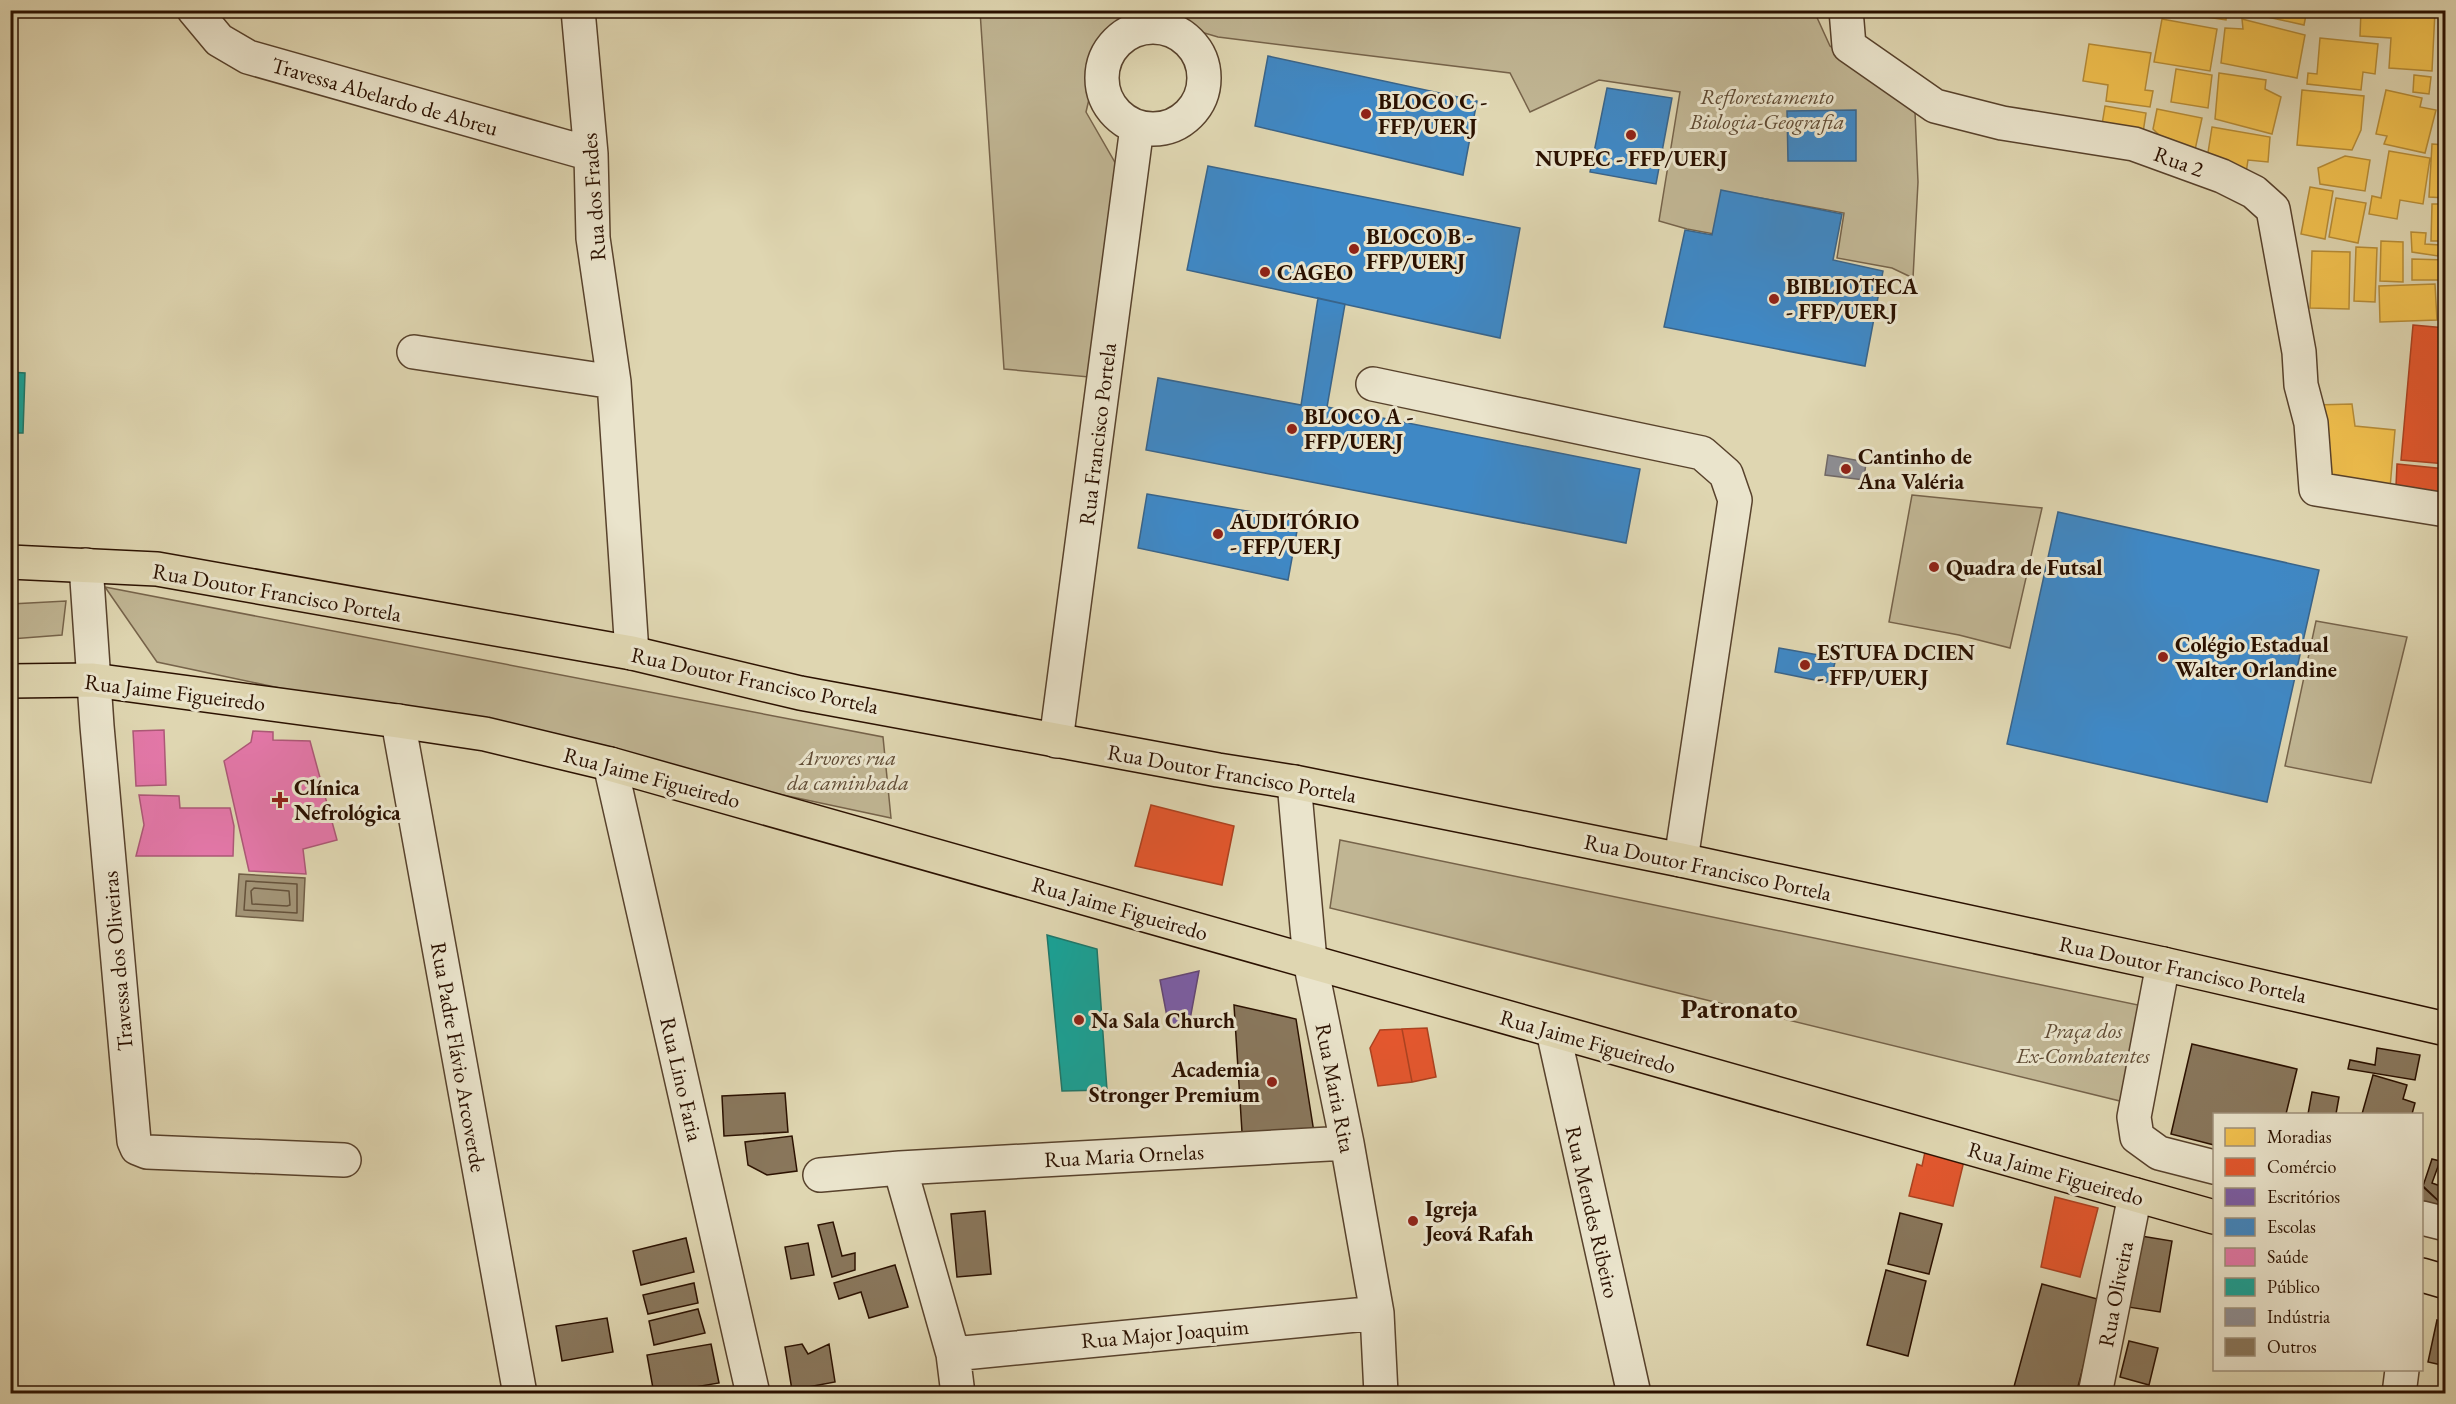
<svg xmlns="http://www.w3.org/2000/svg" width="2456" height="1404" font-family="'EB Garamond',serif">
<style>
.green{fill:#c0b593;stroke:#76634a;stroke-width:1.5}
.water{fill:#a29375;stroke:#725f46;stroke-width:1.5}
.homes{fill:#f2c14e;stroke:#b68c37;stroke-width:1.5}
.shops{fill:#e4572e;stroke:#ac4220;stroke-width:1.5}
.offices{fill:#7b5ea7;stroke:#634775;stroke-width:1.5}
.schools{fill:#3f88c5;stroke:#39648a;stroke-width:1.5}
.health{fill:#e377a8;stroke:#ac5876;stroke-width:1.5}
.public{fill:#17a398;stroke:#1d776a;stroke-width:1.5}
.industry{fill:#8d8d92;stroke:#706866;stroke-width:1.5}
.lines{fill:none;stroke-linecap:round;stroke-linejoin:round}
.shore{stroke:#66523a;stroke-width:1.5}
.building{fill:#89775c;stroke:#2b1100;stroke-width:1.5}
.minor-casing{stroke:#58422c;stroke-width:36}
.major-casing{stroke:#2b1100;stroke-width:36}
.minor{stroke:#eae4cc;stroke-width:33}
.major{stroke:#dfd6b1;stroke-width:33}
.poi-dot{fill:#8f2418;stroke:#eae4cc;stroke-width:2}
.labels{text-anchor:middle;stroke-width:6;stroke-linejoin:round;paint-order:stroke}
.street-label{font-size:22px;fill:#2b1100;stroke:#eae4cc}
.park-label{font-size:22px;font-style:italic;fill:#5f4a33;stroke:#eae4cc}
.poi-label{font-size:22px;font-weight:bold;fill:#2b1100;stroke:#eae4cc;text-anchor:start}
.district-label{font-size:28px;font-weight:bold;fill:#2b1100;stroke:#eae4cc}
</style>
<rect width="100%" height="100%" fill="#dfd6b1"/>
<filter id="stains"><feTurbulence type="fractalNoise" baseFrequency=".00333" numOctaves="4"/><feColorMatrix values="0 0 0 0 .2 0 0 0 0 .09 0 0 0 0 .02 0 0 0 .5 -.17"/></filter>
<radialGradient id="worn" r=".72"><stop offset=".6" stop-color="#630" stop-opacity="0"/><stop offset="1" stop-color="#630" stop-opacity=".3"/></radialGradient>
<path class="green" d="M980 11H1814L1830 46 1915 112 1918 182 1913 278 1892 268 1837 258 1844 213 1722 191 1714 234 1687 229 1659 221 1680 92 1599 80 1530 112 1510 73 1218 37 1157 19 1105 31 1086 112 1117 166 1089 377 1004 369Z
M1912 495 2042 508 2010 648 1959 635 1889 622Z
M105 587 883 737 891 818 157 662Z
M66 601 62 635 11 639V604Z
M2316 621 2407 637 2371 783 2285 766Z
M1340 840 2143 1006 2120 1101 1330 908Z"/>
<path class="water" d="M239 874 305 878 303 921 236 916Z"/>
<path class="homes" d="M2159 10H2227L2226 20Z
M2235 10H2307L2304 25Z
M2361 10 2435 11 2432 71 2389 68 2391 38 2360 36Z
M2162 19 2217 29 2210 71 2154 62Z
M2242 19 2305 35 2297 78 2221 63 2225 28 2243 29Z
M2320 38 2378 44 2375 74 2363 72 2361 90 2307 84 2308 73 2317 74Z
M2089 44 2151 53 2145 90 2153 91 2150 107 2106 101 2108 85 2083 81Z
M2176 69 2212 75 2208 108 2171 102Z
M2439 72H2446V119H2439Z
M2219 73 2266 80 2265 89 2281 97 2272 134 2215 119Z
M2414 75 2431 77 2429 94 2413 92Z
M2302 90 2364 96 2361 130 2352 150 2297 145Z
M2386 90 2422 98 2420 107 2436 110 2425 153 2384 144 2387 136 2376 134Z
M2105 106 2146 113 2142 139 2101 131Z
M2157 109 2202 118 2195 150 2169 145 2153 129Z
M2212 127 2270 137 2268 162 2248 160 2246 173 2207 159Z
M2432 144 2446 145V198L2429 197Z
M2389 151 2430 158 2423 204 2400 200 2397 219 2369 214 2372 196 2381 198Z
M2345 156 2370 160 2365 191 2320 184 2318 168Z
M2310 187 2333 191 2325 239 2301 234Z
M2336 198 2366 203 2358 243 2329 237Z
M2432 204H2446V241H2431Z
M2411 232 2426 233 2425 244 2440 245 2438 256 2412 252Z
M2381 241 2403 242V282L2380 281Z
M2356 247 2377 248 2375 302 2354 301Z
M2312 251 2350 252 2349 309 2310 308Z
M2412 259 2446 260V280H2412Z
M2435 284 2437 320 2380 322 2379 286Z
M2352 404 2355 426 2395 430 2390 488 2321 477 2315 405Z"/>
<path class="shops" d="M2413 325 2446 328V464L2401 460Z
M2397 464 2446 469V495L2396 486Z
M1151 805 1234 826 1222 885 1135 866Z
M1427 1028 1436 1077 1412 1082 1402 1029Z
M1402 1029 1412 1082 1378 1086 1370 1048 1380 1030Z
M1925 1152 1964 1161 1953 1206 1909 1196 1917 1164 1922 1166Z
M2055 1197 2098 1208 2080 1277 2041 1267Z"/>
<path class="offices" d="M1199 971 1189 1025 1169 1027 1160 980Z"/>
<path class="schools" d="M1268 56 1477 101 1463 175 1255 126Z
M1607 88 1672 98 1656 184 1590 172Z
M1856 110V161H1788L1787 111Z
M1208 166 1520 228 1500 338 1187 270Z
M1721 190 1842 214 1833 260 1883 271 1865 366 1664 327 1685 230 1712 235Z
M1318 298 1345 304 1327 407 1640 469 1626 543 1146 450 1158 378 1301 405Z
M1147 494 1299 520 1288 580 1138 548Z
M2058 512 2319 570 2267 802 2007 744Z
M1779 648 1836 658 1830 683 1775 672Z"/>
<path class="health" d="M164 730 166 785 136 786 133 731Z
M253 731 273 732V740L310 741 337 840 303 849 306 874 249 871 224 761 251 742Z
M139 795 179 796 180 808H230L234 826 233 856H136L144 825Z"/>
<path class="public" d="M10 372 25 373 23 433H10Z
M1047 935 1097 949 1107 1090 1062 1091Z"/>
<path class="industry" d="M1828 455 1866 462 1864 480 1825 475Z"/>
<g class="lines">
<path class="shore" d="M246 881 297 884V913L244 910Z
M254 888 289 891 290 905 287 906 252 904 251 891Z"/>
</g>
<path class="building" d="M1234 1005 1296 1019 1316 1145 1243 1148Z
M2192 1044 2297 1069 2286 1114H2214V1145L2171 1134Z
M2377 1048 2420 1055 2415 1080 2348 1069 2350 1060 2375 1065Z
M2373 1075 2407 1085 2403 1099 2415 1103 2412 1114H2362Z
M2312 1092 2339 1097 2336 1114H2308Z
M785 1093 788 1132 724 1136 722 1096Z
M792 1136 797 1171 767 1175 748 1165 745 1142Z
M2432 1159 2440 1161 2432 1183 2446 1188V1208L2423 1186Z
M2422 1186 2446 1208 2422 1209Z
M985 1211 991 1274 957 1277 951 1214Z
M1900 1213 1942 1224 1929 1274 1888 1264Z
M833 1222 842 1256 855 1253V1270L832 1277 818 1225Z
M2141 1236 2172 1241 2160 1312 2128 1307Z
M686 1238 694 1272 641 1285 633 1251Z
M808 1243 814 1275 791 1279 785 1247Z
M895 1265 908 1307 869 1318 861 1292 839 1299 834 1283Z
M1886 1270 1926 1281 1908 1356 1867 1345Z
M694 1283 698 1303 648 1314 643 1295Z
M2042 1284 2101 1300 2076 1394H2012Z
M698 1309 705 1333 654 1345 649 1321Z
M607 1318 613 1352 562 1361 556 1326Z
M2437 1320 2446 1322V1366L2428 1362Z
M2129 1341 2158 1348 2149 1385 2120 1377Z
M711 1344 719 1383 654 1394 647 1355Z
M802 1344 808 1354 829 1344 835 1382 792 1390 785 1347Z"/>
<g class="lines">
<g class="minor-casing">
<path id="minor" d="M194 10 219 40 248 57 591 154
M578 10 591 154 593 238 614 382 632 653
M1846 10 1849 46 1935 106 2002 123 2134 144 2222 176 2254 192 2273 209 2299 352 2301 385 2311 423 2316 489 2446 510
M1102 78a51 51 0 1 1 102 0a51 51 0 1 1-102 0Z
M414 352 614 382
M1373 384 1702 453 1726 474 1735 500 1681 860
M86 565 97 726 134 1141 137 1148 147 1152 344 1160
M398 721 520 1394
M1056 741 1137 127
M610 764 753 1394
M1294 782 1310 961 1347 1143 1377 1313 1381 1394
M2163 964 2134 1117 2137 1137 2159 1153 2214 1167
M1553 1031 1634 1394
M900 1168 953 1354 958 1394
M820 1175 900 1168 1347 1143
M2422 1218 2446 1224
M953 1354 1377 1313
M2095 1394 2135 1195
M2399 1394 2402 1370"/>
</g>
<g class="major-casing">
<path id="major" d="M10 562 157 569 632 653 800 693 1218 770 1294 782 1681 860 2163 964 2446 1029
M10 681 93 680 398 721 485 734 610 764 2214 1217
M2422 1275 2446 1282"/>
</g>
<use href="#minor" class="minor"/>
<use href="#major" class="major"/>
</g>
<g class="poi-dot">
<circle cx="1366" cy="114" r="6"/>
<circle cx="1631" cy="135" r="6"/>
<circle cx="1354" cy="249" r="6"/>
<circle cx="1265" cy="272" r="6"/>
<circle cx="1774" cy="299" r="6"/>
<circle cx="1292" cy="429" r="6"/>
<circle cx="1846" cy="469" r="6"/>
<circle cx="1218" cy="534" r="6"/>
<circle cx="1934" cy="567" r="6"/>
<circle cx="2163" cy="657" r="6"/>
<circle cx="1805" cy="665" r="6"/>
<path d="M277 791h6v6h6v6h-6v6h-6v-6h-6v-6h6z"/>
<circle cx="1079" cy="1020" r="6"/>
<circle cx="1272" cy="1082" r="6"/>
<circle cx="1413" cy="1221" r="6"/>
</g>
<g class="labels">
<g class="street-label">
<text transform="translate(385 96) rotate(16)" y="8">Travessa Abelardo de Abreu</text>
<text transform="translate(2179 161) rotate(20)" y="8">Rua 2</text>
<text transform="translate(593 197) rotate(-94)" y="8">Rua dos Frades</text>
<text transform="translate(1097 434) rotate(-83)" y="8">Rua Francisco Portela</text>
<text transform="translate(277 592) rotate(10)" y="8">Rua Doutor Francisco Portela</text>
<text transform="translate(755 680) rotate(12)" y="8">Rua Doutor Francisco Portela</text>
<text transform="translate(175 692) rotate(7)" y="8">Rua Jaime Figueiredo</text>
<text transform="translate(1232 773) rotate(10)" y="8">Rua Doutor Francisco Portela</text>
<text transform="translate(652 777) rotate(15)" y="8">Rua Jaime Figueiredo</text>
<text transform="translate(1708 867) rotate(12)" y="8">Rua Doutor Francisco Portela</text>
<text transform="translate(1120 908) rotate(16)" y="8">Rua Jaime Figueiredo</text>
<text transform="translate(117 961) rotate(-95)" y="8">Travessa dos Oliveiras</text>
<text transform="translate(2183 969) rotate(12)" y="8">Rua Doutor Francisco Portela</text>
<text transform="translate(1588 1041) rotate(16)" y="8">Rua Jaime Figueiredo</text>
<text transform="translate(459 1057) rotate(80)" y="8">Rua Padre Flávio Arcoverde</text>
<text transform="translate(682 1079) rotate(77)" y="8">Rua Lino Faria</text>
<text transform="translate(1336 1088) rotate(79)" y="8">Rua Maria Rita</text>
<text transform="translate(1124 1155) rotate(-3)" y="8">Rua Maria Ornelas</text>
<text transform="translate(2056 1173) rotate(16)" y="8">Rua Jaime Figueiredo</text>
<text transform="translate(1593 1212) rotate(77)" y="8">Rua Mendes Ribeiro</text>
<text transform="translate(2115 1294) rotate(-79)" y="8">Rua Oliveira</text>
<text transform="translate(1165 1333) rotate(-5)" y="8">Rua Major Joaquim</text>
</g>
<g class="park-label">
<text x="1767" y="104">Reflorestamento<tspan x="1767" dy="25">Biologia-Geografia</tspan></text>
<text x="848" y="765">Arvores rua<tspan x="848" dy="25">da caminhada</tspan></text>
<text x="2083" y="1038">Praça dos<tspan x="2083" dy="25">Ex-Combatentes</tspan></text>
</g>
<g class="poi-label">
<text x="1378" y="109">BLOCO C -<tspan x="1378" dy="25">FFP/UERJ</tspan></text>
<text x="1631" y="166" text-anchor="middle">NUPEC - FFP/UERJ</text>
<text x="1366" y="244">BLOCO B -<tspan x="1366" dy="25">FFP/UERJ</tspan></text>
<text x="1277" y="280">CAGEO</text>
<text x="1786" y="294">BIBLIOTECA<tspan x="1786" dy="25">- FFP/UERJ</tspan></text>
<text x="1304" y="424">BLOCO A -<tspan x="1304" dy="25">FFP/UERJ</tspan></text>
<text x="1858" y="464">Cantinho de<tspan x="1858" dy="25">Ana Valéria</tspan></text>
<text x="1230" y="529">AUDITÓRIO<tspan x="1230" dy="25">- FFP/UERJ</tspan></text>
<text x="1946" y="575">Quadra de Futsal</text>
<text x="2175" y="652">Colégio Estadual<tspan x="2175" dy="25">Walter Orlandine</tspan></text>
<text x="1817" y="660">ESTUFA DCIEN<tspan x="1817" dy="25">- FFP/UERJ</tspan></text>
<text x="294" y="795">Clínica<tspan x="294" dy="25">Nefrológica</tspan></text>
<text x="1091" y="1028">Na Sala Church</text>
<text x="1260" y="1077" text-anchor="end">Academia<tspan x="1260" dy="25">Stronger Premium</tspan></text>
<text x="1425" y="1216">Igreja<tspan x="1425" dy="25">Jeová Rafah</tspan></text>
</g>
<g class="district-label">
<text x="1739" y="1018">Patronato</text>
</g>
</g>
<rect width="2456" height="1404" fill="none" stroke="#dfd6b1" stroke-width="36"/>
<rect x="12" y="12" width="2432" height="1380" fill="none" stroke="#2b1100" stroke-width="3"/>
<rect x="18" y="18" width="2420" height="1368" fill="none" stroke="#2b1100" stroke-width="1.5"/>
<rect x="2213" y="1113" width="210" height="258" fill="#eae4cc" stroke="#9e907a" stroke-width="1.5"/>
<rect x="2225" y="1128" width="30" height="18" fill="#f2c14e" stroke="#9e907a" stroke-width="1.5"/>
<text x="2267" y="1143" font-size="18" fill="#2b1100">Moradias</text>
<rect x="2225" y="1158" width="30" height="18" fill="#e4572e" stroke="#9e907a" stroke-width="1.5"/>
<text x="2267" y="1173" font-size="18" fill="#2b1100">Comércio</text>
<rect x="2225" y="1188" width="30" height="18" fill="#7b5ea7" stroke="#9e907a" stroke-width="1.5"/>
<text x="2267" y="1203" font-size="18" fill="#2b1100">Escritórios</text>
<rect x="2225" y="1218" width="30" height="18" fill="#3f88c5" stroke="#9e907a" stroke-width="1.5"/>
<text x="2267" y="1233" font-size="18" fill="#2b1100">Escolas</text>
<rect x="2225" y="1248" width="30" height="18" fill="#e377a8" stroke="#9e907a" stroke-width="1.5"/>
<text x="2267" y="1263" font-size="18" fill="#2b1100">Saúde</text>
<rect x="2225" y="1278" width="30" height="18" fill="#17a398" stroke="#9e907a" stroke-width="1.5"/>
<text x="2267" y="1293" font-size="18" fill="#2b1100">Público</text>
<rect x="2225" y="1308" width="30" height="18" fill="#8d8d92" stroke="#9e907a" stroke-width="1.5"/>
<text x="2267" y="1323" font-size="18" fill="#2b1100">Indústria</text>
<rect x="2225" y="1338" width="30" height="18" fill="#89775c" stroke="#9e907a" stroke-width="1.5"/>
<text x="2267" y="1353" font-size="18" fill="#2b1100">Outros</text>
<rect width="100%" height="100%" filter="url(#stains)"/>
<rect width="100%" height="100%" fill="url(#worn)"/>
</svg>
